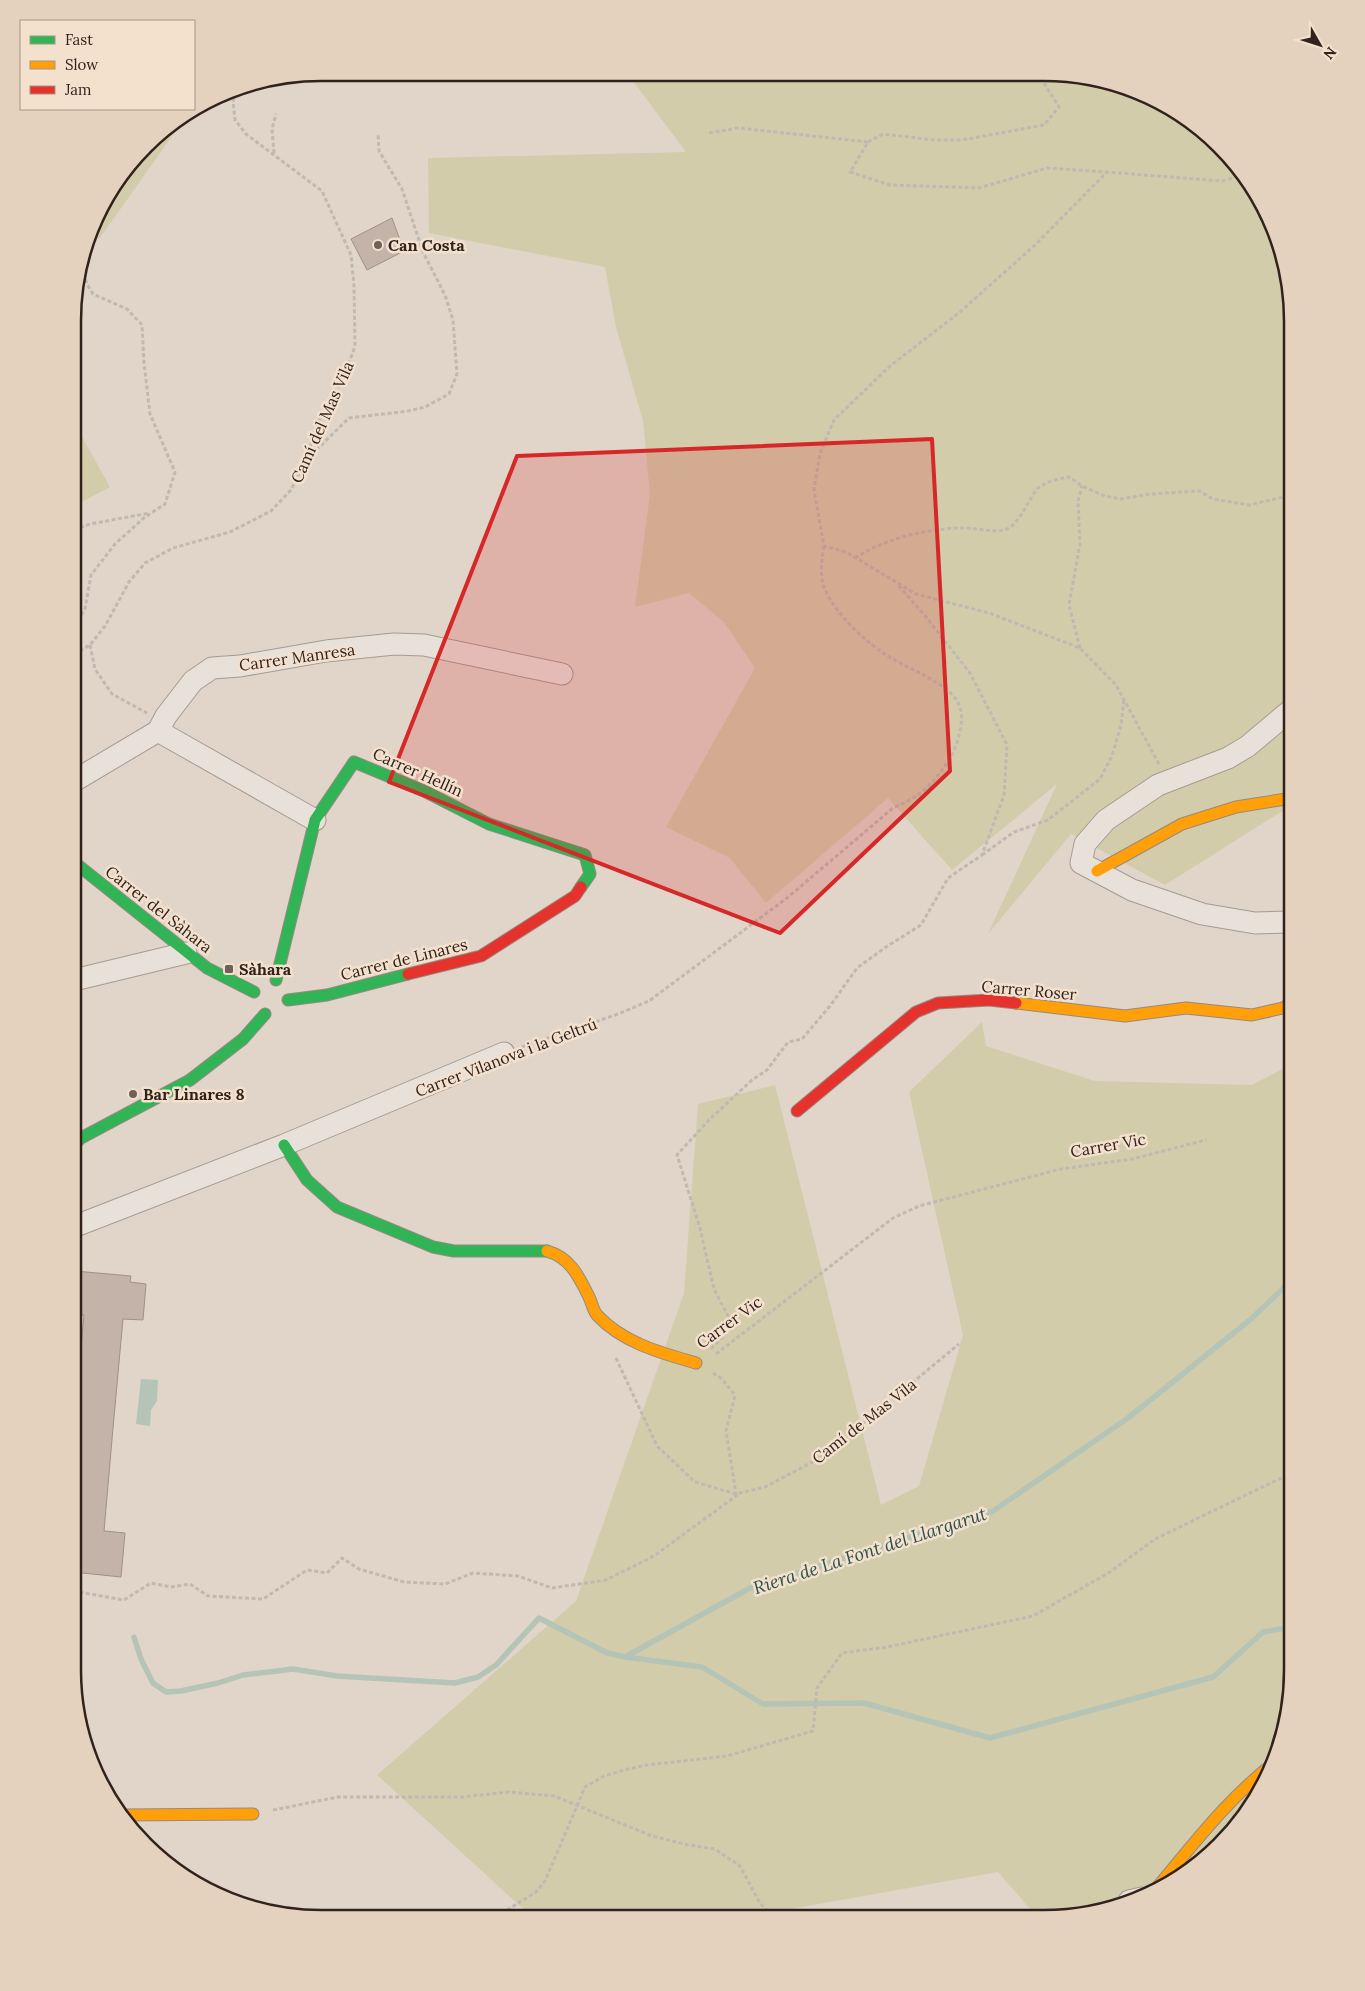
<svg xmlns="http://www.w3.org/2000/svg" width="1365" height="1991" font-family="Lora,serif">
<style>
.green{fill:#d3ccab}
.water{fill:#b4c4b7}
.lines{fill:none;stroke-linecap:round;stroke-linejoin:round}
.stream{stroke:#b4c4b7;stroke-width:5.5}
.building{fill:#c4b3a9;stroke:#a09188}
.street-casing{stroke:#a59b92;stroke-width:23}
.fast-casing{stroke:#958a82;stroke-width:13}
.slow-casing{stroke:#958a82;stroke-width:13}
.jam-casing{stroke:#958a82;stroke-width:13}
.path{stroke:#c1b8b1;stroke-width:3;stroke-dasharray:4 2.5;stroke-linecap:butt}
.street{stroke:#e8e1d9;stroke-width:21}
.fast{stroke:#30b455;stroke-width:11}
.slow{stroke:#ff9f0a;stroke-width:11}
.jam{stroke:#e5322d;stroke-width:11}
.marked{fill:#d62828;fill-opacity:0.2;stroke:#d62828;stroke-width:4;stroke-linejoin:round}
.poi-dot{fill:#6f6158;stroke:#f3e1cd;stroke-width:2}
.labels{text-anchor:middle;stroke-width:5;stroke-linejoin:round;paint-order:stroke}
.poi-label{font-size:16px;font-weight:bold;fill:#32221c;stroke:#f3e1cd;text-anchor:start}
.street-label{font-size:16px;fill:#32221c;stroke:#f3e1cd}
.water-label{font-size:18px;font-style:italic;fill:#2c5148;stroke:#f3e1cd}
.rim{fill:none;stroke:#32221c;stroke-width:2.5}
</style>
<rect width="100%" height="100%" fill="#e0d5c8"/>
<path class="green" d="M627 73 1076 75 1138 91 1195 124 1241 170 1273 226 1292 322V805L1165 885 1071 834 988 934 1057 784 952 870 888 798 766 903 730 858 666 827 755 668 724 622 689 593 635 607 650 494 643 421 616 327 605 267 429 233 428 158 686 152Z
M184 119 100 238 93 236 106 197 158 134Z
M81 435 110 487 74 506V438Z
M982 1022 986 1046 1095 1081 1252 1085 1292 1064V1686L1274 1764 1241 1821 1195 1867 1139 1899 1038 1918 998 1872 796 1908 774 1918 532 1917 377 1775 576 1601 684 1293 698 1104 775 1085 881 1505 919 1486 963 1335 909 1092Z"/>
<path class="water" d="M141 1379 158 1380 157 1401 151 1410 150 1426 136 1424Z"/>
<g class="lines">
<path class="stream" d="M134 1637 141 1659 153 1683 166 1692 181 1691 218 1683 243 1675 293 1669 337 1676 455 1683 478 1677 496 1665 539 1618 607 1653 625 1657 702 1667 763 1704 864 1703 990 1738 1213 1677 1263 1632 1292 1627
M625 1657 750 1588 993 1511 1128 1418 1251 1319 1292 1280"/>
</g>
<path class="building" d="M392 218 404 251 367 270 351 239Z
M75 1271 131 1276 130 1282 146 1284 143 1320 123 1319 113 1428 104 1531 125 1533 121 1577 73 1572V1433L84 1315 73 1314Z"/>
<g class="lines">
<g class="street-casing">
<path id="street" d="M158 731 315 820
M74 781 158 731 166 716 193 681 212 668 240 666 326 651 394 644 424 645 562 674
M1292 922 1255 923 1202 914 1132 890 1081 863 1085 844 1106 820 1158 785 1228 758 1248 746 1292 709
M74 980 186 953
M73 1227 284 1145 504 1053
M1129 1901 1142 1898"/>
</g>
<g class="fast-casing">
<path id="fast" d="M74 862 207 968 254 992
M276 980 315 820 354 762 424 791 489 824 585 855 590 874 581 887
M288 1000 327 995 408 974
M284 1145 307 1180 337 1207 433 1247 454 1251H547
M73 1146 81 1138 190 1080 243 1039 265 1014"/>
</g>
<g class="slow-casing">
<path id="slow" d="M1097 871 1182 824 1236 807 1292 798
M1016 1003 1125 1016 1186 1008 1252 1015 1283 1008 1292 1003
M547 1251C571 1258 579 1277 589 1297 592 1303 593 1310 597 1315 623 1343 661 1353 696 1363
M121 1815 253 1814
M1155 1890C1193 1845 1227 1799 1274 1763"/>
</g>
<g class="jam-casing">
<path id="jam" d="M408 974 481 956 575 896 581 887
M797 1111 916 1012 938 1003 989 1000 1016 1003"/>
</g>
<path class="path" d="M709 133 738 128 868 142 850 172 890 185 979 188 1047 168 1107 172
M868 142 883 134 935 140H962L1044 125 1059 107 1039 75
M274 153 272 129 276 114
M307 459 349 418 408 411 425 407 449 394 457 374 453 320 445 295 423 252 402 189 379 151 378 133
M74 530 90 524 150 513
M855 558C886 538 925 529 962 528 977 527 993 534 1007 529 1019 524 1029 499 1037 489 1046 481 1058 479 1069 477L1082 486 1105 496 1121 499 1150 494 1199 491 1213 499 1249 505 1292 495
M74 626 85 609 91 575 115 544 145 517 165 504 175 472 150 414 144 363 142 325 127 309 93 294 87 284 82 268
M90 645 95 669 112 694 147 713
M1080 648 1069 605 1080 544 1078 501 1082 486
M74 654 90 645 105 626 129 582 145 563 173 548 230 532 271 511 291 490 306 460 318 422 344 377 355 346 354 286 351 255 322 191 246 134 235 120 233 102 236 89
M1159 764 1116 685 1080 648 989 613 916 594 846 552 824 546 814 490 820 453 834 420 890 366 960 312 1035 245 1107 172 1222 181 1244 175
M982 855 1014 832 1048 820 1100 779 1112 756 1121 725 1124 699
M522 1047 618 1014 649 1001 787 898 893 808C921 796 932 785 949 760 957 747 966 720 959 705 953 690 935 682 922 674 909 667 894 661 882 652 861 638 831 609 823 584 820 572 822 559 824 546
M711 1349 728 1331 729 1318 714 1289 700 1228 677 1155 708 1121 752 1080 767 1070 788 1042 802 1039 830 1006 857 968 886 947 921 925 948 878 982 855 1004 795 1007 745 970 673 926 617 898 585
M716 1354 893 1218 919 1206 1061 1169 1132 1159 1206 1140
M616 1358 657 1446 695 1482 736 1494 765 1487 824 1456 959 1344
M713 1373 722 1379 735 1395 726 1431 736 1494
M73 1591 124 1600 151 1583 171 1587 190 1584 208 1596 263 1599 307 1570 327 1573 342 1558 359 1569 404 1582 445 1584 473 1573 518 1576 552 1588 606 1580 654 1556 740 1493
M273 1810 338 1797H461L509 1792 554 1796 652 1836 688 1845 715 1849 740 1866 760 1903 773 1918
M496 1917 536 1892 545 1881 585 1787 604 1776 628 1769 647 1765 727 1756 813 1731 817 1688 842 1653 887 1647 1033 1616 1110 1572 1155 1539 1279 1479 1292 1475"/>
<use href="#street" class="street"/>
<use href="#fast" class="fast"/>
<use href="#slow" class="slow"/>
<use href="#jam" class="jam"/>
</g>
<path class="marked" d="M932 439 950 771 780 933 389 782 517 456Z"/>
<g class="poi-dot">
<circle cx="378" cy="245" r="5"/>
<rect x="224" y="964" width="10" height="10" rx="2.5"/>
<circle cx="133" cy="1094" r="5"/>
</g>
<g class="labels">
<g class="poi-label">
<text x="388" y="251">Can Costa</text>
<text x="239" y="975">Sàhara</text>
<text x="143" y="1100">Bar Linares 8</text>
</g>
<g class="street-label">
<text transform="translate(322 422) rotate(-66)" y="6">Camí del Mas Vila</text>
<text transform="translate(297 657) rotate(-8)" y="6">Carrer Manresa</text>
<text transform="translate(418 772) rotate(24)" y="6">Carrer Hellín</text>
<text transform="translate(159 909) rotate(38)" y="6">Carrer del Sàhara</text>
<text transform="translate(404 959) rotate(-14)" y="6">Carrer de Linares</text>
<text transform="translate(1029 990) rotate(5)" y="6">Carrer Roser</text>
<text transform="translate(506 1057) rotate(-21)" y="6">Carrer Vilanova i la Geltrú</text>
<text transform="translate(1108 1145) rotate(-10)" y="6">Carrer Vic</text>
<text transform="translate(729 1322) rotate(-36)" y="6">Carrer Vic</text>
<text transform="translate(864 1421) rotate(-38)" y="6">Camí de Mas Vila</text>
</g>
<g class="water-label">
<text transform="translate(870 1551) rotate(-18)" y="6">Riera de La Font del Llargarut</text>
</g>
</g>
<path d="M0 0H1365V1991H0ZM321 81H1044A240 240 0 0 1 1284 321V1670A240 240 0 0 1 1044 1910H321A240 240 0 0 1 81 1670V321A240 240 0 0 1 321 81Z" fill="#e4d2bf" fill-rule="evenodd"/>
<path class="rim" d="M321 81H1044A240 240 0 0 1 1284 321V1670A240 240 0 0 1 1044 1910H321A240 240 0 0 1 81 1670V321A240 240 0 0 1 321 81Z"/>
<rect x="20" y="20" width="175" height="90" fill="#f3e1cd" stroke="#a69586"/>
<rect x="30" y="36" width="25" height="8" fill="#30b455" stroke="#a69586"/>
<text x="65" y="45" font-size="15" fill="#32221c">Fast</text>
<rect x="30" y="61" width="25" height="8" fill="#ff9f0a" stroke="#a69586"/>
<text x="65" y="70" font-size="15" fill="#32221c">Slow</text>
<rect x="30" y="86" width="25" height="8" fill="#e5322d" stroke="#a69586"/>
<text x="65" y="95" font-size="15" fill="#32221c">Jam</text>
<g transform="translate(1320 45) rotate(129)" stroke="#f3e1cd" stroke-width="4" paint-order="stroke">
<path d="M0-4L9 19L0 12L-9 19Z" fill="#32221c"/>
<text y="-8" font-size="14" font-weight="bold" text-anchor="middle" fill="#32221c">N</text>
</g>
</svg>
